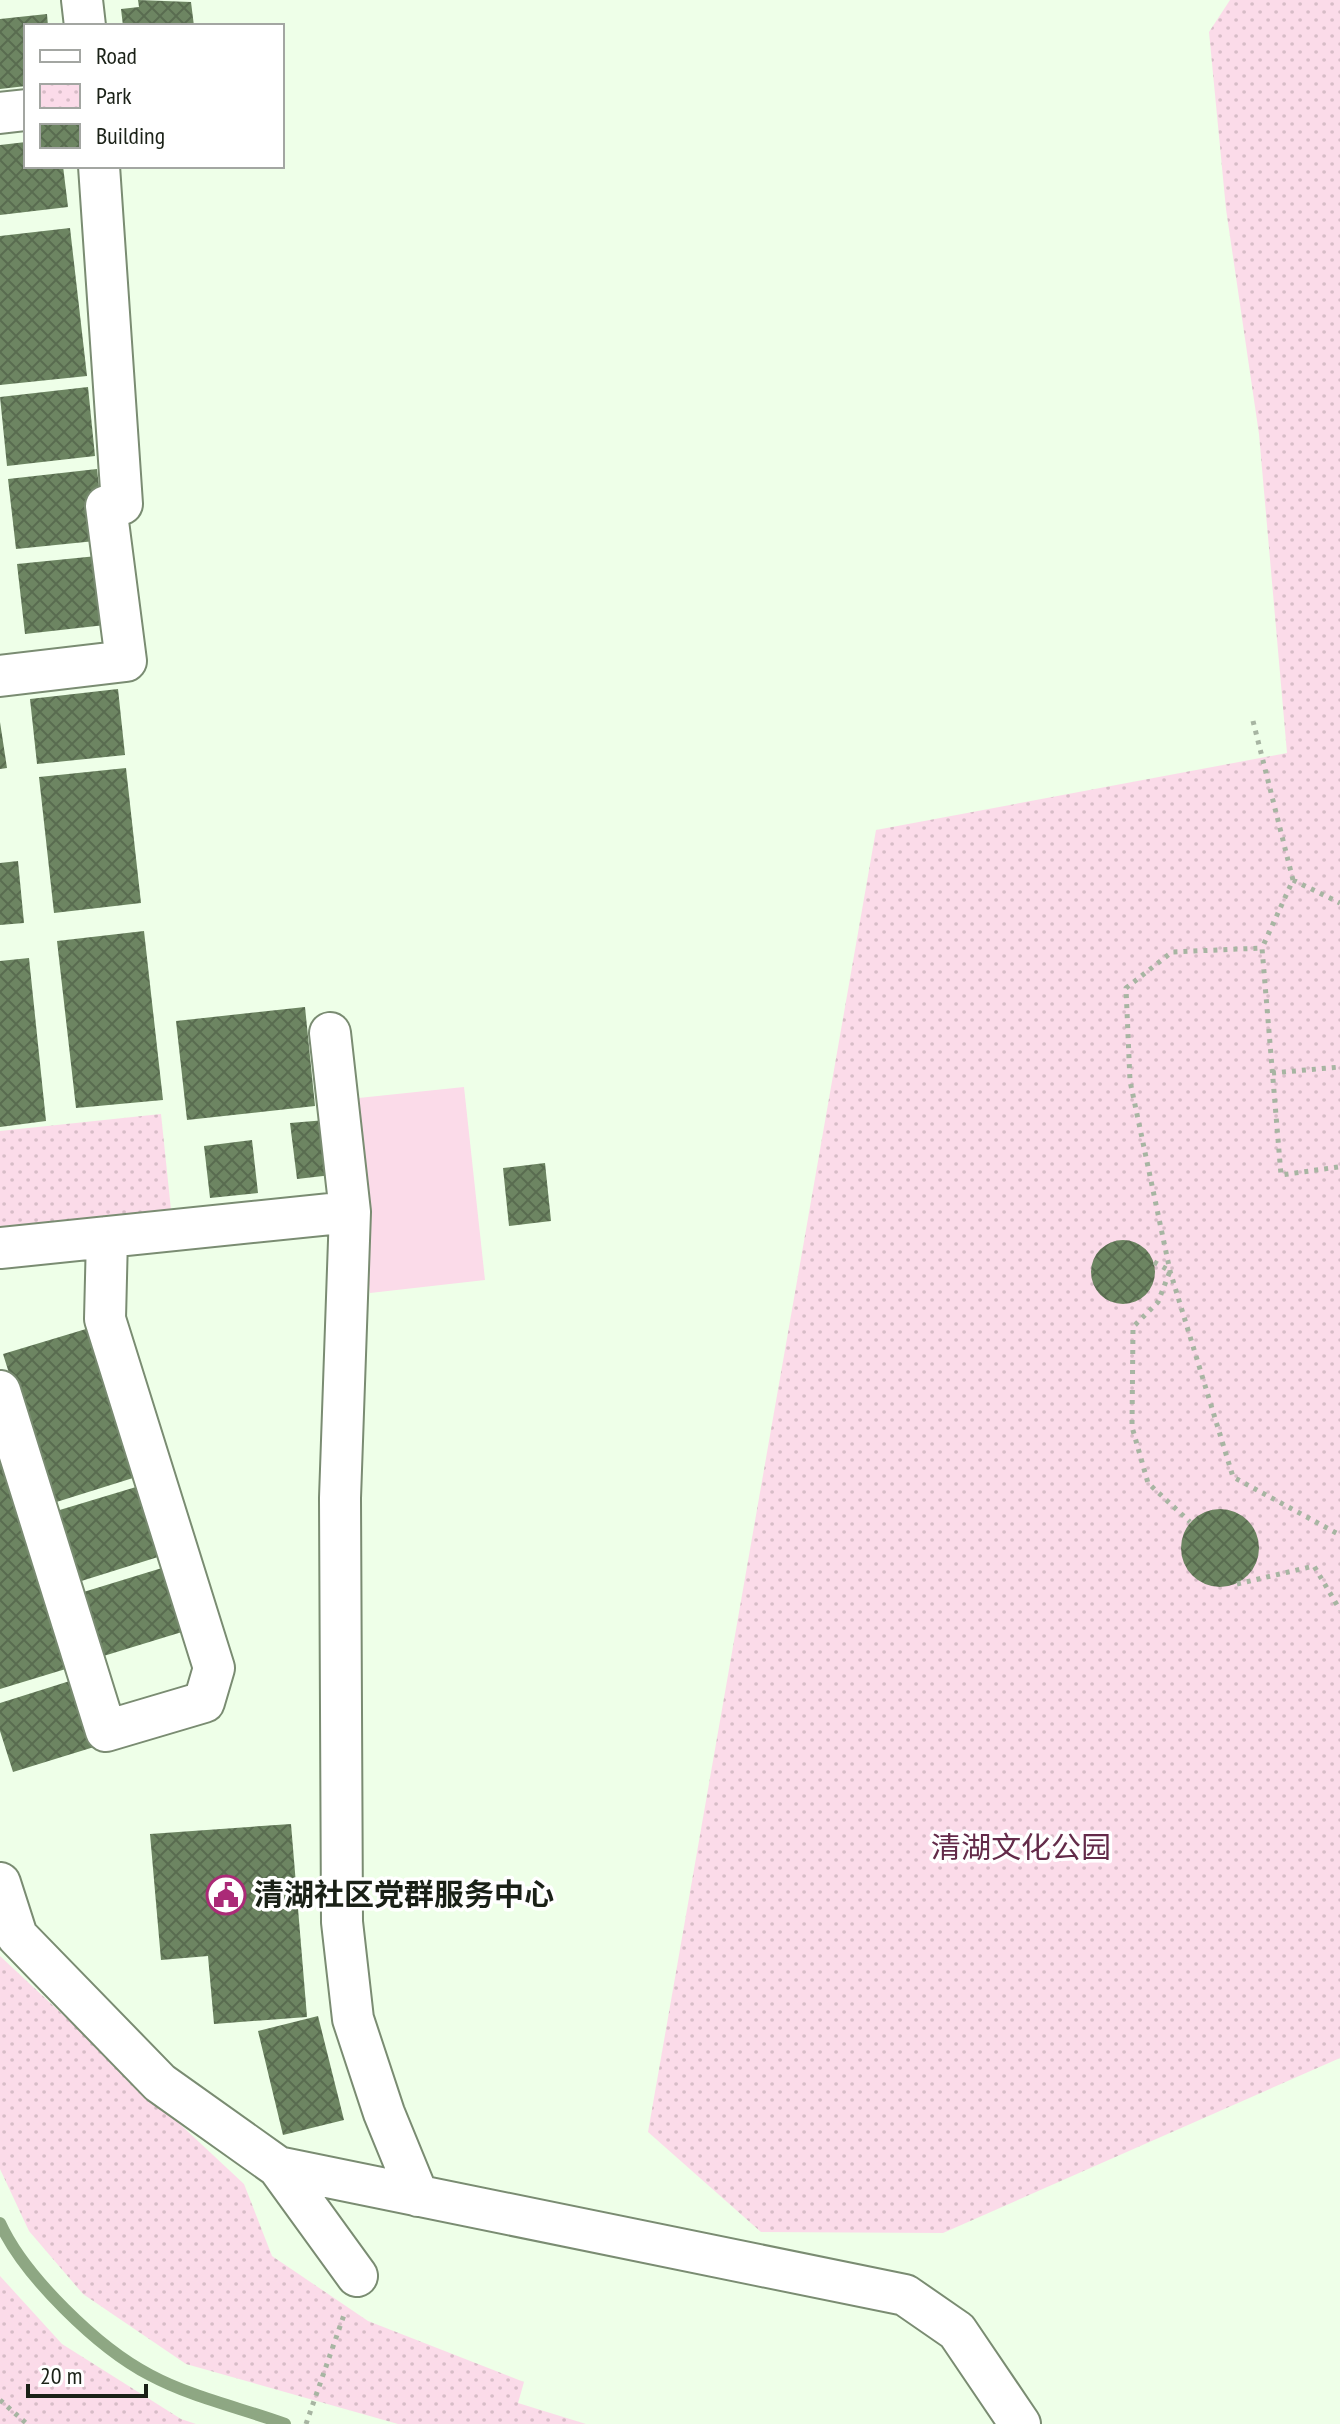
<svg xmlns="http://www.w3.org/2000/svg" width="1340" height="2424" font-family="'PT Sans Narrow','Noto Sans SC',sans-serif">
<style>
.park{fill:url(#park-dots)}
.garden{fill:#fbdbe9}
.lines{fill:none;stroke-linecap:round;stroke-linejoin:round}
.stream{stroke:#8ea783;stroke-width:12}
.building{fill:url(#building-cross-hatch)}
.minor-casing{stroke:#7a8c72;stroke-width:44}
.path{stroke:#a7b5a2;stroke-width:5;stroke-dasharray:4 6;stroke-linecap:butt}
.minor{stroke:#fff;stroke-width:40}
.labels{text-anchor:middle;stroke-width:7;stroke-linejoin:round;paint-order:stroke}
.park-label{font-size:30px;fill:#632b49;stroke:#fff}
.poi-label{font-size:30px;font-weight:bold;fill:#1a2117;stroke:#fff;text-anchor:start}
</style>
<defs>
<pattern id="park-dots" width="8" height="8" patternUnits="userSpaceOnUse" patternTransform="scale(2)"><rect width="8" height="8" fill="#fbdbe9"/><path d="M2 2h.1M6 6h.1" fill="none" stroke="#d7bcc7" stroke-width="1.8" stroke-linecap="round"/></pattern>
<pattern id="building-cross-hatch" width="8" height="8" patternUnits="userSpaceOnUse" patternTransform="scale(2)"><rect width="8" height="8" fill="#6d8562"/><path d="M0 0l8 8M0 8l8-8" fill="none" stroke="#596c50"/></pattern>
</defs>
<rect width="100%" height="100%" fill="#eeffe8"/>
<path class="park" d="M1230 0H1340V2058L943 2233 761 2232 648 2132 876 830 1287 753 1259 434 1226 209 1209 32Z
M161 1114 171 1210 0 1228V1131Z
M0 1956 244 2184 272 2256 368 2321 524 2382 518 2403 586 2424H398L186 2364 83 2294 29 2231 0 2169Z
M0 2276 62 2344 181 2419 196 2424H0Z"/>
<path class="garden" d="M464 1087 485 1280 370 1293 349 1099Z"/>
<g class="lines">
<path class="stream" d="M0 2223C24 2276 98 2348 150 2375 191 2397 241 2408 285 2424"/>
</g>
<path class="building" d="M138 0 191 2 194 26H123L121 9 139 7Z
M47 14 48 26H26V86L0 89V19Z
M26 142V166H63L68 207 0 215V145Z
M70 228 87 376 0 385V236Z
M88 387 95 456 7 466 0 397Z
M97 469 105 540 16 549 8 479Z
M107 555 114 624 25 634 17 564Z
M118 689 125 755 37 764 30 699Z
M0 722 7 768 0 769Z
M126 768 141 903 54 913 39 777Z
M18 861 24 923 0 925V863Z
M144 931 163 1100 76 1108 57 941Z
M29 958 46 1121 0 1127V961Z
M305 1007 315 1106 187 1120 176 1021Z
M326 1120 332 1175 297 1179 290 1123Z
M252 1140 258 1193 210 1198 204 1146Z
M545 1163 551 1221 509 1226 503 1168Z
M1091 1272a32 32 0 1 1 64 0a32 32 0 1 1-64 0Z
M86 1329 133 1478 50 1504 3 1354Z
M0 1448 69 1668 0 1689Z
M136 1487 158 1557 75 1583 53 1512Z
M1181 1548a39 39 0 1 1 78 0a39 39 0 1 1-78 0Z
M162 1568 182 1632 97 1658 77 1594Z
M73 1680 94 1747 13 1772 0 1731V1703Z
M291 1824 307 2017 214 2024 208 1956 161 1960 150 1834Z
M318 2016 344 2120 283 2135 258 2031Z"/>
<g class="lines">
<g class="minor-casing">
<path id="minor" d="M82 0 85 26
M0 113 26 110
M0 676 126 661 106 506 122 504 99 166
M330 1033 350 1212 340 1498 342 1922 353 2019 384 2113 418 2196
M0 1248 350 1212
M0 1391 106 1731 204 1702 214 1668 105 1319 107 1237
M0 1883 17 1936 160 2083 278 2167 905 2295 957 2331 1020 2424
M278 2167 357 2276"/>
</g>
<path class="path" d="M1253 721 1293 880 1262 948
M1293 880 1340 903
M1272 1073 1340 1067
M1338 1167 1281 1175 1262 948 1172 952 1126 988 1130 1081 1170 1271 1233 1477 1340 1535
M1154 1262 1170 1271 1158 1302 1133 1327 1132 1427 1148 1483 1190 1522
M1237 1584 1314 1566 1340 1610
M0 2400 27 2424
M306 2424 345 2312"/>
<use href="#minor" class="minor"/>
</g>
<defs>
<g id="civic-ring" transform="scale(2)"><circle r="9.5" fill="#fff" stroke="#ab2a77" stroke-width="1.5"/><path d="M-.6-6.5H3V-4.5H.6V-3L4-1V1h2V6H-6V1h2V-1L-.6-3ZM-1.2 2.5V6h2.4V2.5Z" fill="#ab2a77"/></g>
</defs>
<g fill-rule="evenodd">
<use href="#civic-ring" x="226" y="1895"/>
</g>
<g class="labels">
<g class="park-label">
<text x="1021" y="1858">清湖文化公园</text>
</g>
<g class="poi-label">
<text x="254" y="1905">清湖社区党群服务中心</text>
</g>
</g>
<rect x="24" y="24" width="260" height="144" fill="#ffffff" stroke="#a3a6a2" stroke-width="2"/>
<rect x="40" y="50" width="40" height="12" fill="#ffffff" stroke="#a3a6a2" stroke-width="2"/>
<text x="96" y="64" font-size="24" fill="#1a2117">Road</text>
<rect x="40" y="84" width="40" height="24" fill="url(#park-dots)" stroke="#a3a6a2" stroke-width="2"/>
<text x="96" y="104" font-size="24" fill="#1a2117">Park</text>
<rect x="40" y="124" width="40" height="24" fill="url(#building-cross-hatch)" stroke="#a3a6a2" stroke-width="2"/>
<text x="96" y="144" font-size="24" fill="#1a2117">Building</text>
<path d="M28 2384v12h118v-12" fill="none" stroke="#1a2117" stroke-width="4"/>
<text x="40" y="2384" font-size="24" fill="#1a2117" stroke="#ffffff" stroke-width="6" paint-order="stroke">20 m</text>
</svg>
